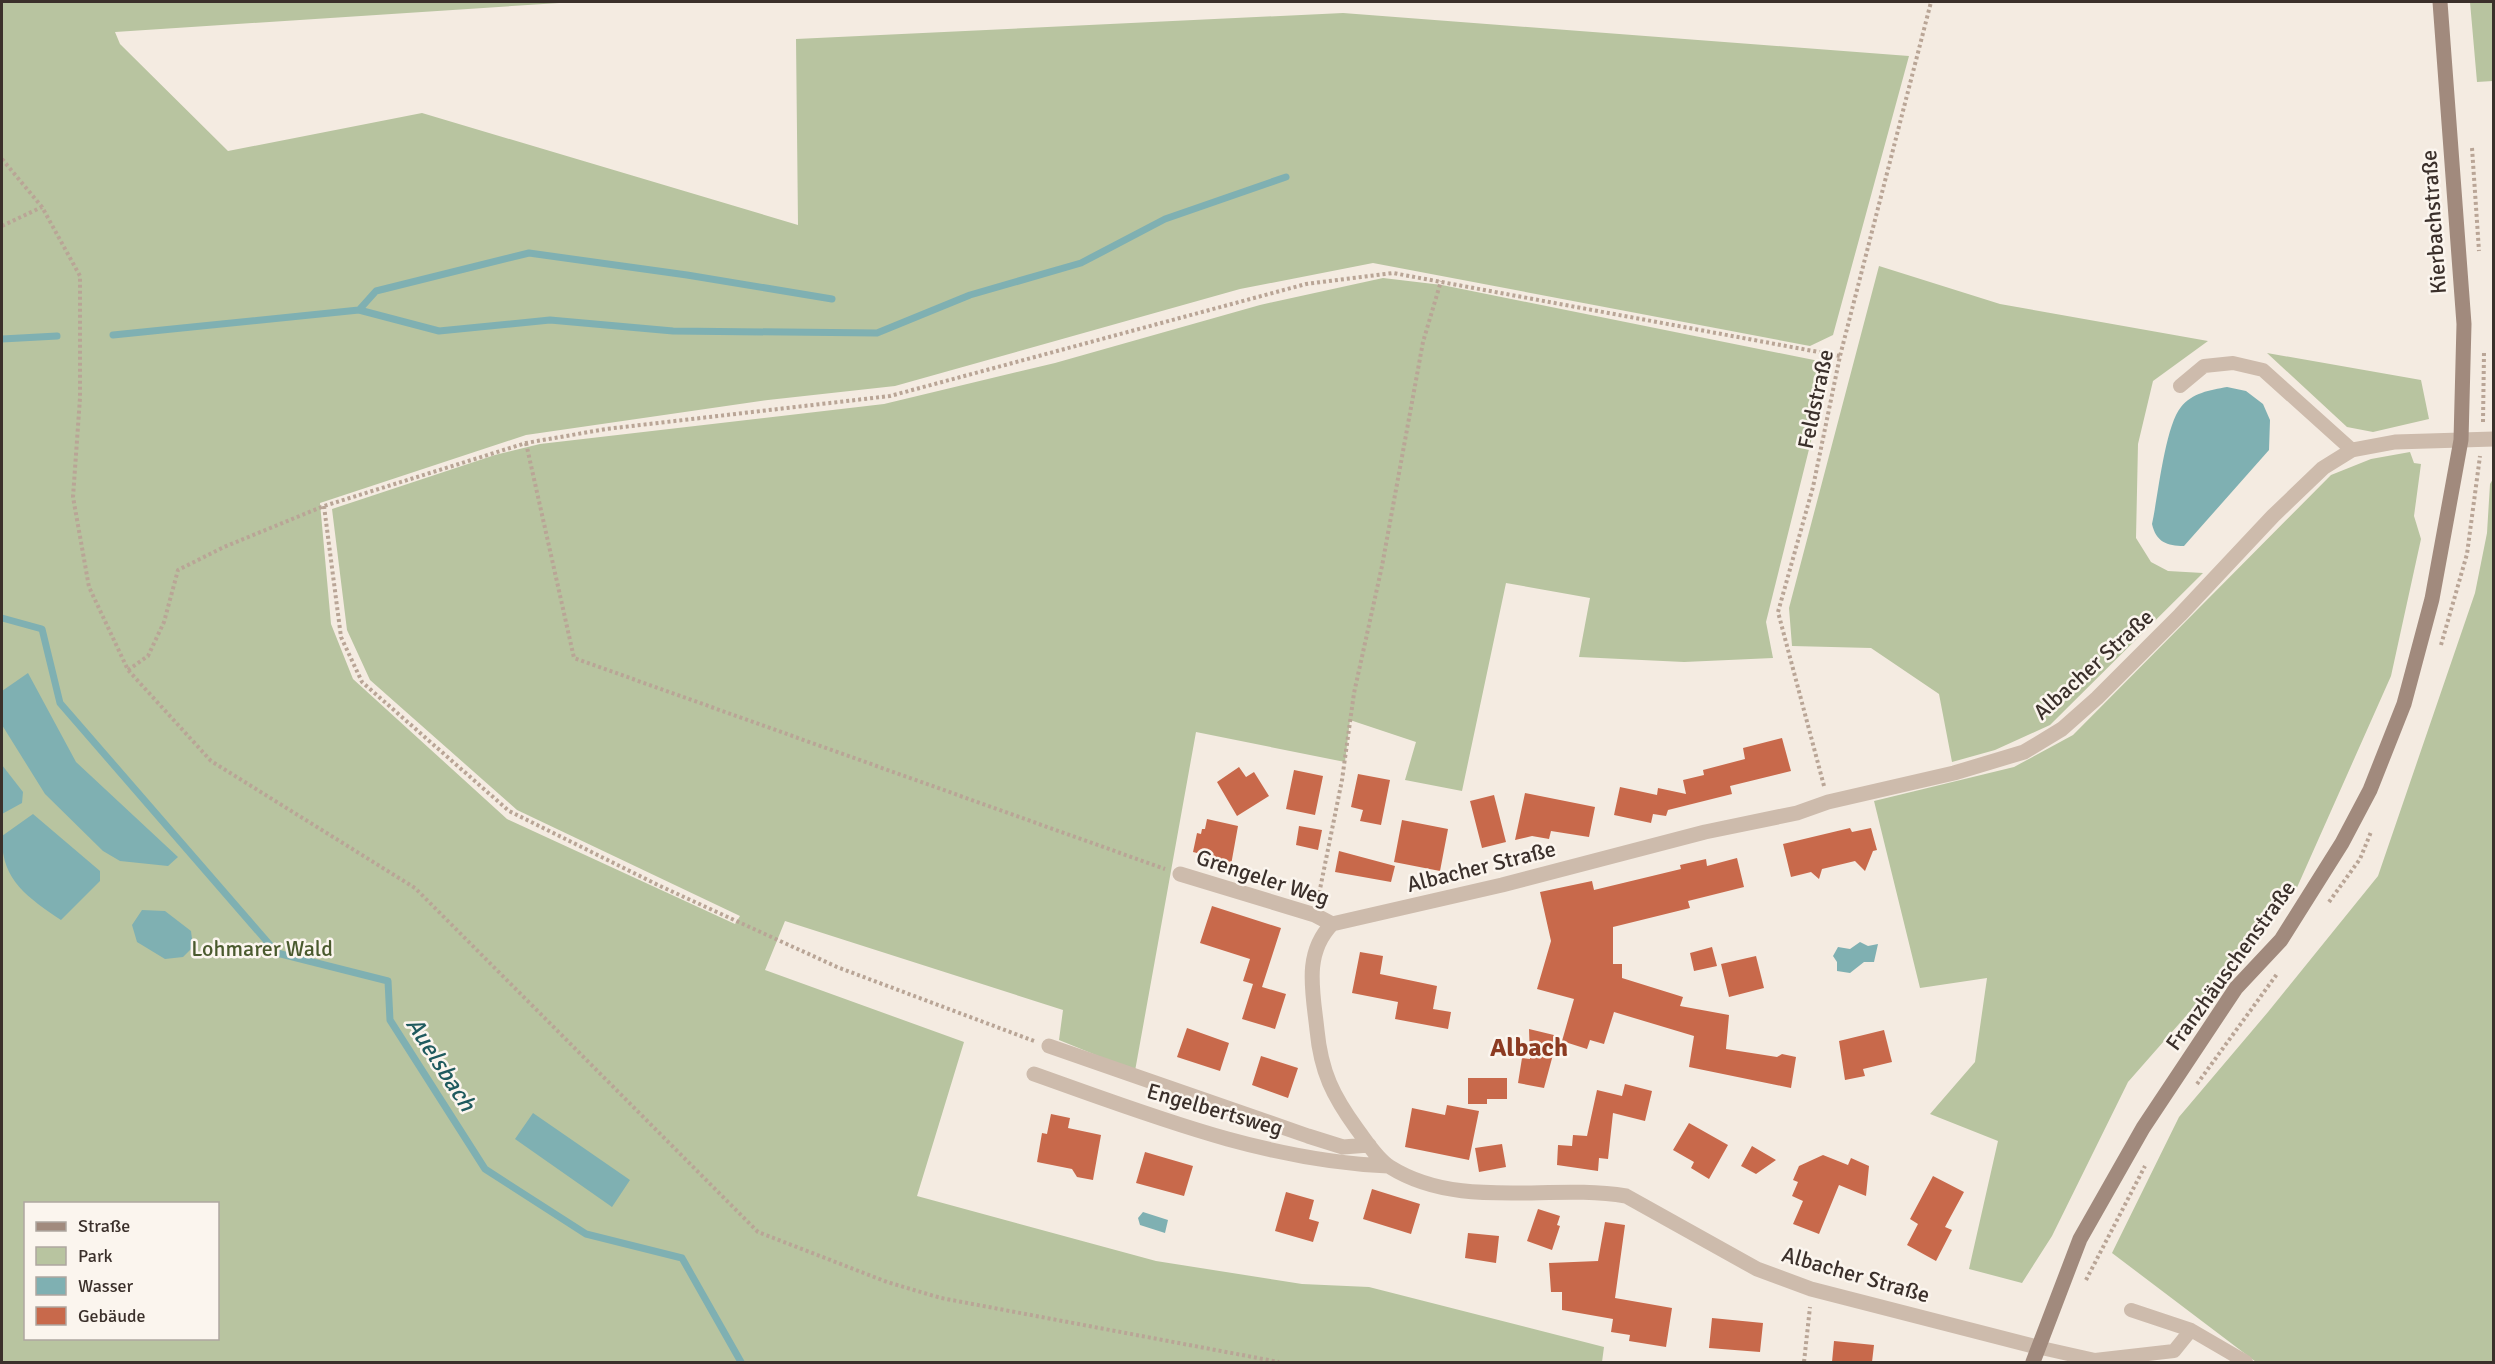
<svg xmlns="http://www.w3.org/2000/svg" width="2495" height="1364" font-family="Signika,sans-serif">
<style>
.green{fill:#b8c4a0;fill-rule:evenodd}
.water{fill:#7fb0b2}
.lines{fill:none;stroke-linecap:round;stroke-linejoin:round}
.stream{stroke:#7fb0b2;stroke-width:7}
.building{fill:#c8694b}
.path{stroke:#b9a596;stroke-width:4;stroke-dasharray:3 3;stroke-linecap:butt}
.lane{stroke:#cdbbac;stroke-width:14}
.street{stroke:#cdbbac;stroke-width:15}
.secondary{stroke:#a18a7d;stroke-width:15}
.labels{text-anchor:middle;stroke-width:5;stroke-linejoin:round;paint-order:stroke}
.street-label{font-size:22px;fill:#3b302b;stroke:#fbf5ee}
.park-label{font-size:22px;fill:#4a5a2e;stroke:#fbf5ee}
.water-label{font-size:24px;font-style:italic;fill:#1f5a5e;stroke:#fbf5ee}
.quarter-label{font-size:26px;font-weight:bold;fill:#8c3b22;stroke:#fbf5ee}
</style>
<rect width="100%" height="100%" fill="#f4ebe1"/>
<path class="green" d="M2 2H575L115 32 120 44 228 151 422 113 798 225 796 39 1343 13 1909 56 1833 335 1810 346 1373 263 1240 289 895 386 768 400 526 435 320 503 331 624 353 679 507 819 735 924 740 916 517 810 370 680 347 630 332 509 495 455 540 444 884 404 1055 363 1260 305 1383 278 1442 285 1819 361 1826 381 1766 622 1773 658 1684 662 1579 657 1590 598 1506 583 1462 791 1405 780 1416 742 1350 720 1345 762 1196 732 1135 1071 1059 1040 1063 1010 785 921 765 970 964 1042 917 1196 1156 1261 1302 1284 1369 1287 1604 1347 1602 1362H2ZM26 1204H218V1338H26Z
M2470 2H2493V81L2477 82Z
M1879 266 2000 304 2208 341 2153 381 2138 444 2136 538 2151 562 2168 571 2203 573 2050 725 1995 750 1952 762 1939 694 1871 648 1792 646 1789 608Z
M2267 353 2421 380 2429 419 2373 432 2347 427Z
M2410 452 2414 463 2421 464 2414 516 2421 539 2391 676 2295 892 2128 1082 2052 1236 2022 1283 1969 1269 1998 1141 1930 1114 1975 1062 1987 978 1920 988 1874 801 2014 767 2073 735 2331 475 2371 459Z
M2493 479V1362H2256L2112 1253 2179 1117 2268 1012 2378 876 2475 593 2487 533 2490 484Z"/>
<path class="water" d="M2227 387 2246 391 2263 404 2270 420 2269 450 2184 546C2167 546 2156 542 2152 524 2158 497 2165 426 2181 407 2192 393 2210 390 2227 387Z
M28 673 76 762 178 857 168 866 120 861 103 851 45 794 2 725V691Z
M2 765 23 792 22 803 2 814Z
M33 814 100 871V881L61 920C28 897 1 881 2 836Z
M142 910 165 911 191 931 193 947 183 957 165 959 137 942 132 925Z
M1860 942 1868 946 1878 944 1874 962H1864L1850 973 1837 971V962L1833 956 1838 947 1850 949Z
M533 1113 630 1180 612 1207 515 1139Z
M1143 1212 1168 1220 1165 1233 1140 1225 1138 1218Z"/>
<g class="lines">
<path class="stream" d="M359 310 376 291 529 253 687 275 832 299
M113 335 359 310 439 331 550 320 673 331 877 333 970 295 1081 263 1165 219 1286 177
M2 339 57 336
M2 618 42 629 60 703 277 953 388 981 390 1020 485 1169 586 1234 682 1258 741 1362"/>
</g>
<path class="building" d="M1782 738 1791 771 1730 786 1732 794 1668 810 1666 816 1653 814 1651 823 1614 815 1620 787 1657 795 1658 788 1686 794 1683 780 1704 775 1703 770 1745 759 1743 748Z
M1239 767 1246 777 1254 772 1269 796 1237 816 1217 782Z
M1294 770 1323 776 1315 815 1286 809Z
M1358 774 1390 780 1381 825 1360 821 1363 810 1351 807Z
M1525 793 1595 807 1589 837 1551 831 1549 839 1532 836 1515 840Z
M1494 795 1506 842 1482 848 1470 801Z
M1207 819 1238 826 1231 865 1197 858V853L1193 852 1197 833 1201 834 1202 829H1205Z
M1402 820 1448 829 1440 871 1394 862Z
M1299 826 1322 830 1318 850 1296 845Z
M1850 828 1852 832 1871 828 1877 850 1873 851 1865 871 1855 861 1822 869 1819 879 1811 872 1791 877 1783 844Z
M1339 851 1395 866 1391 882 1335 872Z
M1737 858 1744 887 1688 901 1690 908 1613 927V964H1622V978L1683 997 1680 1006 1729 1015 1726 1049 1777 1057 1782 1054 1796 1057 1791 1088 1689 1067 1694 1036 1614 1012 1604 1044 1590 1040 1587 1049 1562 1041 1574 999 1537 989 1551 941 1540 892 1592 881 1594 890 1681 869 1680 865 1706 859 1707 866Z
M1212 906 1281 928 1262 987 1286 994 1275 1029 1242 1019 1253 984 1243 981 1250 959 1200 943Z
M1712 947 1717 966 1694 971 1690 953Z
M1360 952 1383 956 1380 974 1437 986 1433 1009 1451 1012 1448 1029 1395 1019 1398 1002 1352 993Z
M1756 956 1764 988 1729 997 1721 964Z
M1187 1028 1229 1043 1220 1071 1177 1057Z
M1529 1029 1558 1036 1544 1088 1518 1083 1522 1058 1530 1059Z
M1884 1030 1892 1062 1863 1069 1865 1076 1845 1080 1839 1041Z
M1261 1056 1298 1068 1288 1098 1252 1085Z
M1468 1078H1507V1099H1487V1104H1468Z
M1625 1084 1652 1091 1645 1121 1613 1113 1608 1159 1599 1158 1598 1171 1557 1165 1558 1145 1572 1146 1573 1135 1587 1136 1597 1090 1622 1096Z
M1447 1105 1479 1111 1469 1160 1405 1147 1412 1108 1445 1115Z
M1051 1114 1070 1118 1068 1128 1101 1135 1093 1180 1077 1177 1072 1169 1037 1162 1042 1133 1047 1134Z
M1689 1123 1728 1145 1709 1179 1691 1168 1694 1162 1673 1150Z
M1502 1144 1506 1167 1479 1172 1475 1148Z
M1752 1146 1776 1160 1756 1174 1741 1166Z
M1145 1152 1193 1166 1184 1196 1136 1183Z
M1823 1155 1848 1165 1851 1158 1869 1166 1866 1196 1839 1185 1819 1234 1793 1224 1803 1201 1792 1196 1798 1182 1793 1180 1799 1166Z
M1933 1176 1964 1192 1945 1227 1952 1230 1936 1261 1907 1245 1918 1224 1910 1219Z
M1372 1189 1420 1204 1411 1234 1363 1219Z
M1286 1192 1314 1200 1309 1219 1319 1222 1313 1242 1275 1231Z
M1538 1209 1560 1216 1557 1225 1560 1226 1552 1250 1527 1241Z
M1605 1222 1625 1225 1615 1298 1672 1308 1666 1347 1629 1341 1630 1335 1611 1332 1613 1319 1562 1310V1292H1551L1549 1263 1598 1261Z
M1468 1233 1499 1236 1496 1263 1465 1258Z
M1712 1318 1763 1323 1760 1352 1709 1348Z
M1834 1341 1874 1345 1872 1362H1832Z"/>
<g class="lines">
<path class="path" d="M2472 148 2479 251
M2 159 42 207 80 276V398L73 497 89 587 128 670 211 761 415 888 758 1232 887 1282 941 1298 1279 1362
M2 226 42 207
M2483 422 2484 352
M526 443 574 658 1165 869
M324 506 341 637 362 682 509 811 660 886 837 967 1034 1041
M2441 645 2467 554 2480 456
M128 670 148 656 164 622 178 570 224 547 324 506 526 443 606 429 890 396 1306 284 1393 273 1840 356
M1824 786 1778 612 1813 487 1840 356 1931 2
M1318 899 1342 780 1354 693 1382 566 1423 342 1441 281
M2329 902 2360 859 2371 832
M2197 1084 2277 974
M2086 1280 2145 1166
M1804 1362 1810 1307"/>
<path class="lane" d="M2180 386 2204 366 2233 363 2263 370 2352 450
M2131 1310 2191 1330 2246 1362
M2037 1347 2095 1360 2174 1351 2191 1330"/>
<path class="street" d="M1180 874 1315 915 1332 924
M1049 1046 1308 1136 1343 1147 1369 1145
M1034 1074C1150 1115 1265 1161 1388 1166
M2037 1347 1811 1289 1757 1269 1626 1196C1550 1183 1460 1211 1390 1167 1377 1159 1366 1141 1357 1129 1333 1096 1321 1072 1317 1030 1313 992 1303 954 1332 924L1502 885 1705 832 1797 813 1828 802 1954 773 2024 752 2062 729 2097 698 2180 615 2273 516 2323 468 2352 450 2395 442 2494 439"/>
<path class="secondary" d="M2033 1362 2080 1239 2143 1128 2236 988 2281 940 2342 843 2370 790 2404 704 2432 599 2461 440 2464 324 2440 2"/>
</g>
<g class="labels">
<g class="street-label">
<text transform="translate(2433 222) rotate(-94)" y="8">Kierbachstraße</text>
<text transform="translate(1815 399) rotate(-78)" y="8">Feldstraße</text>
<text transform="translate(2093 664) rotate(-42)" y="8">Albacher Straße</text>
<text transform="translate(1481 866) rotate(-14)" y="8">Albacher Straße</text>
<text transform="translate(1263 877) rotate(18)" y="8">Grengeler Weg</text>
<text transform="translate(2230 965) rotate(-54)" y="8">Franzhäuschenstraße</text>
<text transform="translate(1215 1109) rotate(16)" y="8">Engelbertsweg</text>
<text transform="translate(1856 1274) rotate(16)" y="8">Albacher Straße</text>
</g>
<g class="park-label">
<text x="262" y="956">Lohmarer Wald</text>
</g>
<g class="water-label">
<text transform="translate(441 1064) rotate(57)" y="8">Auelsbach</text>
</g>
<g class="quarter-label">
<text x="1529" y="1056">Albach</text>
</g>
</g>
<rect width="2495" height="1364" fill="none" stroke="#3b302b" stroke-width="6"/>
<rect x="24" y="1202" width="195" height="138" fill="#fbf5ee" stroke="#aea6a0" stroke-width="1.5"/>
<rect x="36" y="1222" width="30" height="9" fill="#a18a7d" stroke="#aea6a0" stroke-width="1.5"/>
<text x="78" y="1232" font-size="18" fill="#3b302b">Straße</text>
<rect x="36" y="1247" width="30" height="18" fill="#b8c4a0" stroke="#aea6a0" stroke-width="1.5"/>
<text x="78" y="1262" font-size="18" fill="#3b302b">Park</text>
<rect x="36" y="1277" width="30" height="18" fill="#7fb0b2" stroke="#aea6a0" stroke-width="1.5"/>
<text x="78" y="1292" font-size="18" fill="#3b302b">Wasser</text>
<rect x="36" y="1307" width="30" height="18" fill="#c8694b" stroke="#aea6a0" stroke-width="1.5"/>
<text x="78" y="1322" font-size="18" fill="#3b302b">Gebäude</text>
</svg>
